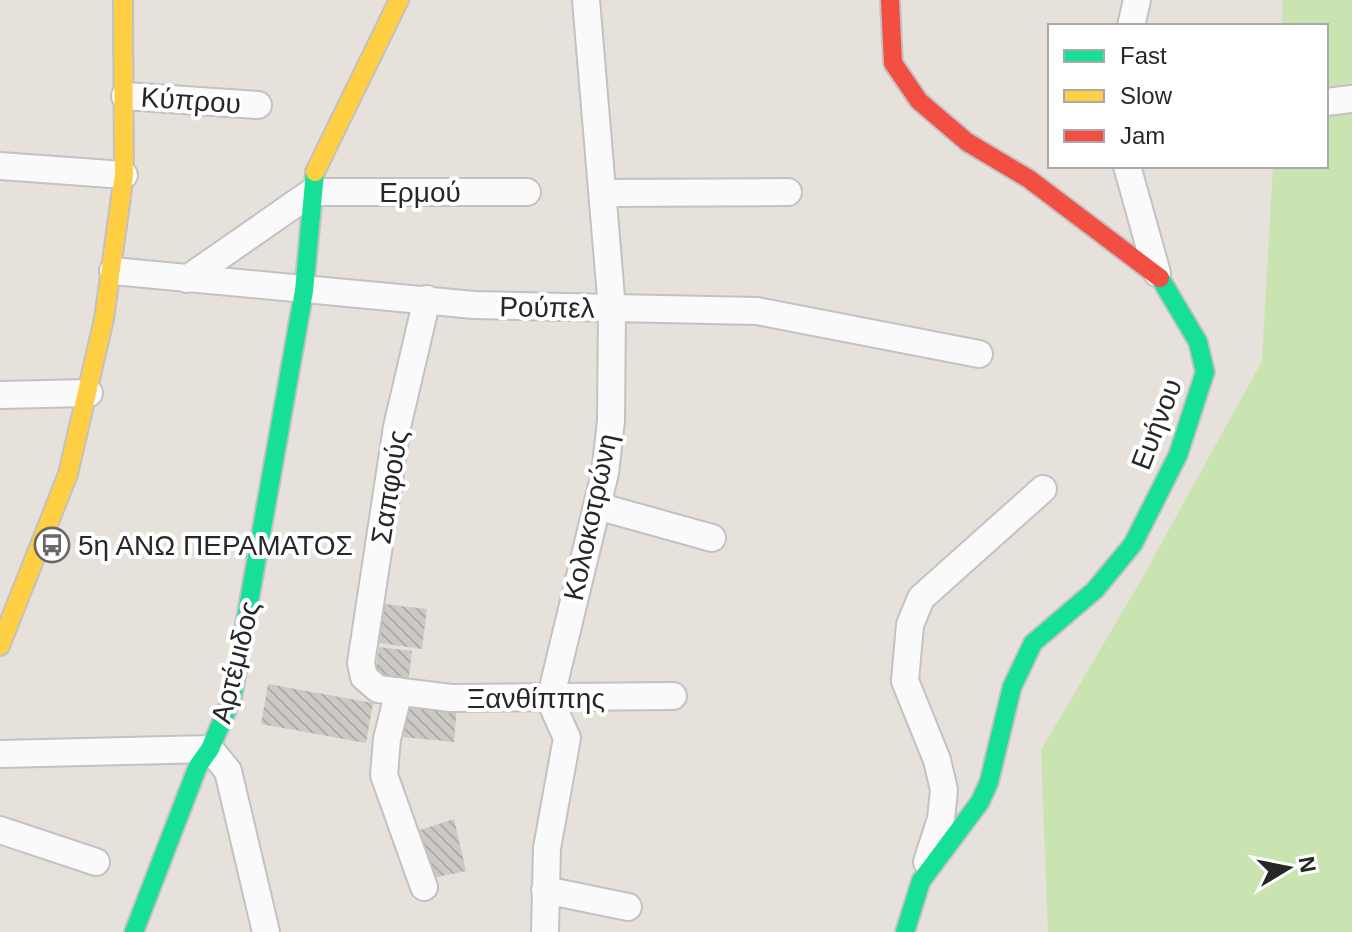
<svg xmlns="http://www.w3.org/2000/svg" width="1352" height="932" font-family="Helvetica,sans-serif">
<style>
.grass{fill:#c9e4b0}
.building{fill:url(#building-back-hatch)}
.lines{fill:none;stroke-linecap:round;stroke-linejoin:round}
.street-casing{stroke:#c3c1c2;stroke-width:30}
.fast-casing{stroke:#c3c1c2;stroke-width:22}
.slow-casing{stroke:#c3c1c2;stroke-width:22}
.jam-casing{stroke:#c3c1c2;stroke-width:22}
.street{stroke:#fbfafa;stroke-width:26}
.fast{stroke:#16e098;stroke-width:18}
.slow{stroke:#ffcf43;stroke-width:18}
.jam{stroke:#f24e42;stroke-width:18}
.labels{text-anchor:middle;stroke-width:8;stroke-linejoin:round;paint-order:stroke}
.street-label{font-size:28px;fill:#272727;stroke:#fff}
.poi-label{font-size:28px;fill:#272727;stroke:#fff;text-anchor:start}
</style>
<defs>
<pattern id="building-back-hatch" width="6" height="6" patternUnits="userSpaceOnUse" patternTransform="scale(2)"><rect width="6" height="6" fill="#ccc9c5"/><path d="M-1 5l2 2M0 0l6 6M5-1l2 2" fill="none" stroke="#afada9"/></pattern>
</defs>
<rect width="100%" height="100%" fill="#e6e1db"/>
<path class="grass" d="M1283 0H1352V932H1048L1041 750 1140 582 1262 361 1273 166H1326V26H1282Z"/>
<path class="building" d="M384 604 427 609 422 649 379 643Z
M379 647 412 651 408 684 375 680Z
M268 684 373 703 366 743 261 724Z
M405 701 457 705 454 742 403 737Z
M454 819 466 871 433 878 420 830Z"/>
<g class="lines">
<g class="street-casing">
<path id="street" d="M1131 26 1137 0
M125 96 258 105
M1326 102 1352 99
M0 166 124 175
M1127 166 1157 273
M605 193 788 192
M113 271 474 305 757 311 979 354
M187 279 312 192H527
M427 299 397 427 361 663 364 677 378 689 451 698 673 696
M0 395 89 393
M597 506 712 538
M399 691 387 739 384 775 424 887
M0 754 210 749 228 771 266 932
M0 830 96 862
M927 862 941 819 944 790 937 760 905 681 910 625 921 598 1043 489
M545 890 628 907
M545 932 547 848 567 738 550 700 605 473 611 421 612 309 586 0"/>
</g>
<g class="fast-casing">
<path id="fast" d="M134 932 198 766 210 749 232 698 304 291 315 172
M905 932 921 881 980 802 989 782 1012 687 1033 643 1095 590 1133 544 1178 455 1205 372 1198 342 1160 278"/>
</g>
<g class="slow-casing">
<path id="slow" d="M315 172 399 0
M0 646 68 474 104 319 124 175 123 0"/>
</g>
<g class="jam-casing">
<path id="jam" d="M890 0 893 63 919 101 967 142 1029 179 1160 278"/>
</g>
<use href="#street" class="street"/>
<use href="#fast" class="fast"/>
<use href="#slow" class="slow"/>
<use href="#jam" class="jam"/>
</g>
<defs>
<g id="bus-ring" transform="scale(1.8)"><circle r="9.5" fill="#fff" stroke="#6a6866" stroke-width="1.5"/><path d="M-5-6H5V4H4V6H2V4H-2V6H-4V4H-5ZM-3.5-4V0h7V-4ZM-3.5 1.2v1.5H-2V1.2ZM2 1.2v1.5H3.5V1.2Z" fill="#6a6866"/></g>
</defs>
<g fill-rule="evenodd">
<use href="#bus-ring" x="52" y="545"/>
</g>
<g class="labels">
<g class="street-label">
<text transform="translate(191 100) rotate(4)" y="10">Κύπρου</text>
<text x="420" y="202">Ερμού</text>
<text transform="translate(547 307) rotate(1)" y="10">Ρούπελ</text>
<text transform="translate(1156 424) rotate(-69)" y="10">Ευήνου</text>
<text transform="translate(389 487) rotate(-81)" y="10">Σαπφούς</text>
<text transform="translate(590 517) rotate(-78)" y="10">Κολοκοτρώνη</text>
<text transform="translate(235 662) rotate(-76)" y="10">Αρτέμιδος</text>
<text x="536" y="708">Ξανθίππης</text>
</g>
<g class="poi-label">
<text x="78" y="555">5η ΑΝΩ ΠΕΡΑΜΑΤΟΣ</text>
</g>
</g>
<rect x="1048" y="24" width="280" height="144" fill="#ffffff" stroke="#a9a9a9" stroke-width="2"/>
<rect x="1064" y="50" width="40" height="12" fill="#16e098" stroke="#a9a9a9" stroke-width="2"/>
<text x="1120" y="64" font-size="24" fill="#272727">Fast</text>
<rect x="1064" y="90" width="40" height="12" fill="#ffcf43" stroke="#a9a9a9" stroke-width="2"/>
<text x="1120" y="104" font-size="24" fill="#272727">Slow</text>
<rect x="1064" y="130" width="40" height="12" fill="#f24e42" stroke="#a9a9a9" stroke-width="2"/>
<text x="1120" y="144" font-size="24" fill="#272727">Jam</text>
<g transform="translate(1288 868) rotate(80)" stroke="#ffffff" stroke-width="6" paint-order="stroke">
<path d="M0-6L14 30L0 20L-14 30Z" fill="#272727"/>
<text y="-12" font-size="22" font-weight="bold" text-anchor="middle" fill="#272727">N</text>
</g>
</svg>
